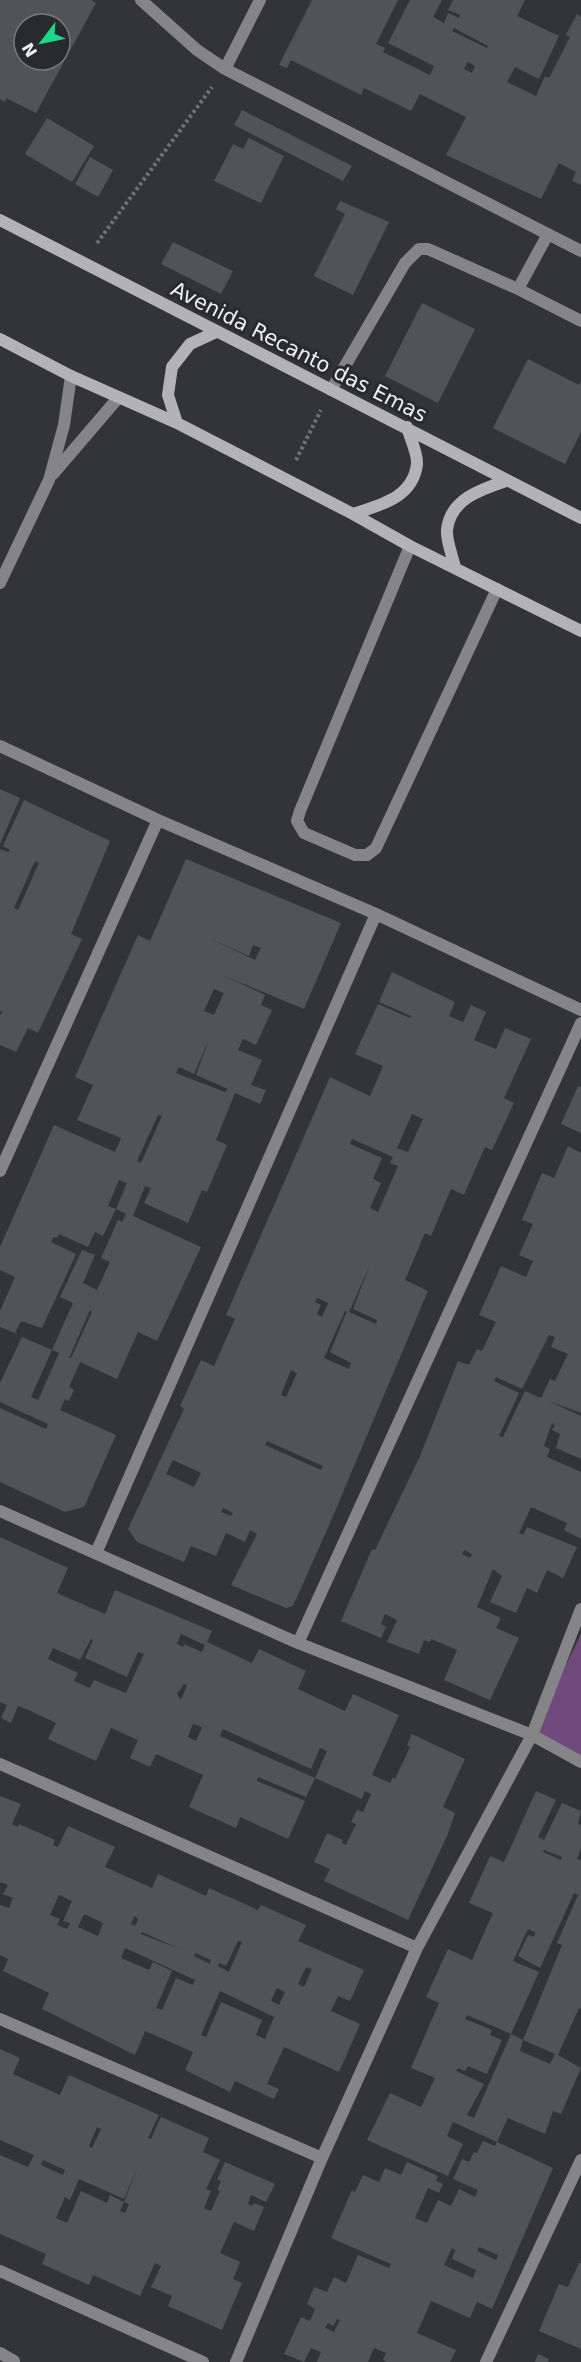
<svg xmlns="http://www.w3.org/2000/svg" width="581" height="2362" font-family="'DejaVu Sans',sans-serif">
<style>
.green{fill:#70497d}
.building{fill:#515457;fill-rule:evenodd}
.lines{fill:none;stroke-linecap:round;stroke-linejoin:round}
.path{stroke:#717276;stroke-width:4;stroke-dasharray:3 3;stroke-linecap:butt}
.service{stroke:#858587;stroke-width:12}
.minor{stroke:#858587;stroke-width:12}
.secondary{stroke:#b3b3b6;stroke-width:12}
.labels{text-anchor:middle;stroke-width:6;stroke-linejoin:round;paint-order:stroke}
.street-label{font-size:21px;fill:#edeef0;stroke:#292a2e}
</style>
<rect width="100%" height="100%" fill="#333438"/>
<path class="green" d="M581 1634V1759L532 1735Z"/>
<path class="building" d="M0 0H91L96 3 36 113 6 98 5 102 0 99ZM24 24H60V60H24Z
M312 0H398L376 44 385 48 383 52 430 75 434 66 388 43 410 0H442L433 17 444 23 448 13 459 18 460 15 448 10 453 0H525L517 16 559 36 539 79 515 67 507 82 536 96 545 76 549 78 570 37 566 35 577 14 581 17V185L572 181 576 172 559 163 541 199 446 155 466 117 420 94 411 111 364 88 361 95 291 60 287 68 279 65ZM454 28 488 46 487 48 452 31ZM468 62 475 66 472 73 464 69Z
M242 110 352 166 343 181 234 125Z
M47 118 94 146 72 182 25 154Z
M249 138 284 156 261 203 214 181 233 144 243 149Z
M90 157 113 170 98 197 75 184Z
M340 201 389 222 353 295 314 276 345 214 336 209Z
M173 242 233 271 221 294 161 264Z
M422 303 475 329 438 403 385 376Z
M528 359 579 385 581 381V432L565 464 493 428Z
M0 789 20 798 0 844Z
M24 800 110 841 71 934 82 939 38 1033 28 1028 16 1052 0 1045V1015L3 1012 0 1011V849L8 852 10 850 3 846ZM35 861 39 863 18 910 14 908Z
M186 859 341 923 304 1009 220 974 265 995 261 1005 272 1010 256 1045 243 1039 238 1050 262 1060 251 1085 266 1090 260 1104 235 1093 216 1140 227 1145 207 1192 202 1190 188 1223 144 1203 151 1188 145 1186 133 1216 201 1247 157 1341 138 1332 117 1379 80 1362 69 1387 74 1390 69 1401 65 1399 60 1410 116 1435 84 1507 65 1512 0 1482V1408L46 1429 48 1424 0 1402V1383L22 1337 52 1350 31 1397 38 1400 59 1353 52 1350 73 1303 60 1297 82 1250 95 1255 83 1283 97 1290 110 1262 101 1258 118 1220 122 1222 126 1214 116 1209 127 1183 119 1180 108 1206 116 1209 103 1236 95 1232 88 1247 59 1234 57 1238 54 1237 51 1242 76 1254 42 1328 21 1321 15 1333 0 1327V1311L15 1277 0 1270V1247L54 1125 115 1152 121 1138 77 1120 93 1085 75 1077 138 935 150 941ZM209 938 249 956 253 945 261 948 255 960ZM214 989 224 993 214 1015 204 1011ZM209 1039 196 1075 228 1089 225 1092 176 1073 179 1067 194 1074ZM158 1115 162 1116 141 1163 137 1161ZM90 1310 92 1312 71 1358H69Z
M392 972 455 1002 449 1016 463 1022 471 1005 486 1012 474 1040 496 1049 505 1028 531 1039 504 1098 514 1103 492 1150 485 1147 464 1195 451 1189 431 1236 425 1233 408 1273 405 1280 428 1291 327 1530 293 1606 286 1608 231 1585 257 1534 250 1530 245 1542 226 1533 216 1556 191 1546 184 1562 137 1542 128 1529 184 1409 180 1406 201 1360 214 1366 235 1319 226 1315 330 1077 370 1096 383 1066 355 1054 378 1004 410 1018 411 1016 379 1002ZM412 1114 423 1119 408 1152 397 1148ZM352 1139 393 1157 390 1163 398 1166 378 1212 370 1208 381 1183 373 1179 382 1158 350 1144ZM370 1265 353 1309 377 1320 376 1324 349 1312ZM317 1298 328 1303 322 1317 317 1314 321 1305 315 1302ZM345 1311H347L330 1352 351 1363 349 1369 324 1358ZM291 1370 297 1373 286 1397 281 1395ZM267 1441 323 1466 321 1470 265 1445ZM173 1460 201 1473 194 1487 166 1474ZM223 1508 233 1513 231 1516 221 1512Z
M578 1086 581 1087V1133L561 1124Z
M568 1146 581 1153V1413L549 1401 581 1416V1459L556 1448 560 1434 552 1430 555 1425 552 1423 544 1446 550 1449 547 1457 581 1472V1539L564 1530 567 1523 531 1507 519 1533 523 1535 527 1527 577 1547 563 1578 547 1570 537 1593 527 1588 516 1613 490 1602 502 1576 493 1569 477 1607 501 1618 496 1628 519 1638 490 1700 444 1680 457 1650 431 1639 430 1642 424 1640 419 1654 387 1642 397 1620 385 1614 381 1624 386 1627 381 1638 341 1621 372 1549 375 1550 420 1456 458 1361 469 1365 477 1349 482 1351 496 1322 479 1315 501 1266 526 1277 533 1261 519 1255 533 1224 522 1220 542 1173 554 1178ZM549 1335 555 1337 551 1347 568 1354 555 1381 550 1379 541 1398 525 1391 503 1437 499 1436 519 1393 494 1381 496 1377 522 1389ZM464 1550 472 1554 470 1558 462 1554Z
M0 1537 68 1568 57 1593 105 1614 115 1590 212 1631 207 1642 252 1663 259 1649 306 1671 298 1689 345 1711 353 1694 399 1715 372 1775 390 1783 393 1777 395 1779 410 1747 407 1745 412 1734 465 1759 443 1807 455 1813 447 1836 408 1920 324 1881 330 1869 314 1862 327 1833 343 1840 342 1843 346 1845 356 1824 351 1822 357 1810 363 1812 371 1794 365 1791 362 1799 315 1778 306 1797 258 1777 257 1781 305 1801 288 1839 240 1817 236 1828 189 1807 203 1775 156 1754 150 1767 130 1758 138 1740 111 1728 96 1761 48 1739 56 1723 31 1711 18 1706 11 1723 1 1718 7 1705 0 1702ZM181 1634 205 1645 202 1652 184 1644 183 1647 177 1644ZM91 1639 93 1640 85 1658 127 1677 138 1652 144 1654 126 1693 94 1680 90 1688 74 1681 78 1673 48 1659 53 1648 80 1660ZM184 1684 187 1685 181 1700 177 1694ZM193 1724 202 1727 196 1741 188 1737ZM223 1729 311 1769 320 1748 327 1751 315 1778 220 1736Z
M536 1791 556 1800 538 1837 544 1840 562 1803 581 1811 578 1824 581 1825V1849L577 1859 581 1860V2009L579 2008 558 2055 581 2068 561 2114 553 2111 545 2134 508 2118 497 2142 453 2122 447 2136 463 2144 448 2176 367 2140 390 2093 421 2107 435 2078 411 2068 439 2003 426 1997 448 1949 472 1960 493 1913 469 1903 490 1856 504 1862ZM544 1850 562 1857 561 1860 543 1852ZM574 1893 578 1895 557 1943 562 1945 523 2040 511 2034 539 1972 513 1961 528 1929 536 1933 534 1937 528 1935 518 1956 540 1968ZM467 2015 511 2034 474 2118 467 2115 484 2084 456 2071 458 2068 465 2071 468 2066 487 2074 502 2040 490 2035 492 2030 465 2019ZM523 2040 555 2054 550 2064 520 2051Z
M0 1796 21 1804 12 1824 18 1827 19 1824 55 1840 53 1845 58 1847 68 1826 115 1847 105 1867 152 1888 158 1874 206 1896 209 1888 258 1910 261 1905 306 1925 298 1941 364 1970 350 2001 338 1996 331 2011 360 2024 339 2072 284 2047 267 2084 279 2089 274 2099 235 2081 230 2092 185 2070 193 2052 145 2031 135 2055 42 2009 49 1993 3 1971 8 1959 0 1955V1905L9 1908 13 1898 3 1894 8 1885 0 1882ZM59 1895 72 1901 63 1921 70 1923 67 1929 57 1925 60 1919 50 1915ZM84 1914 103 1923 98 1936 78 1927ZM134 1916 138 1919 135 1926 131 1924ZM142 1932 182 1950 141 1934ZM238 1941 242 1942 229 1972 218 1966 219 1963 226 1966ZM125 1948 195 1980 193 1985 176 1978 162 2010 156 2008 172 1971 153 1962 149 1970 121 1958ZM195 1953 211 1960 210 1964 194 1956ZM306 1967 312 1969 304 1987 298 1984ZM277 1988 285 1992 279 2005 271 2001ZM220 1991 274 2017 265 2039 256 2035 262 2020 221 2002 206 2037 201 2035Z
M0 2049 20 2058 13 2074 60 2095 69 2075 159 2115 148 2138 151 2139 161 2117 209 2138 203 2152 220 2160 206 2189 211 2191 204 2208 211 2211 220 2191 217 2190 221 2181 217 2180 225 2162 275 2184 266 2202 251 2195 248 2204 253 2206 254 2203 264 2207 254 2231 234 2222 220 2253 240 2262 233 2279 242 2283 222 2330 168 2306 172 2296 151 2287 161 2266 155 2263 140 2296 93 2275 89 2285 42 2264 46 2254 0 2234V2155L28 2167 34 2155 0 2140ZM97 2127 101 2129 92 2148 89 2146ZM43 2160 65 2170 63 2175 41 2165ZM139 2164 124 2202 129 2204 125 2213 120 2211 124 2202 110 2195 107 2203 81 2191 67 2223 56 2218 65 2197 70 2200 79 2179 124 2199Z
M483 2141 495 2146 497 2142 553 2168 492 2309 477 2302 470 2318 431 2301 417 2333 456 2350 450 2362H387L383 2360 386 2353 374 2348 368 2362H317L321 2352 311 2348 304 2362 284 2354 301 2317 310 2321 315 2309 307 2304 314 2287 327 2292 334 2277 346 2283 358 2255 389 2268 391 2264 331 2238 352 2190 355 2192 363 2175 379 2182 385 2168 401 2175 407 2162 438 2176 436 2181 443 2184 439 2193 428 2188 415 2218 427 2223 438 2200 451 2206 459 2189 475 2197 478 2190 453 2179 462 2159 469 2162 474 2152 477 2153ZM479 2247 498 2255 496 2260 477 2251ZM452 2248 455 2250 452 2259 476 2270 473 2278 444 2265ZM337 2319 340 2320 334 2332 325 2328 328 2323 333 2326Z
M579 2263H581V2349L539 2331 559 2284 568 2287Z
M538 2354 549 2359 548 2362H535Z"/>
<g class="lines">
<path class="path" d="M97 243 212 87
M296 460 321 410"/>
<path class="service" d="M410 546 300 811 297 821 304 833 355 855H367L376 848 497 589
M0 2353 14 2361"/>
<path class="minor" d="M141 0 197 50 225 69 581 251
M225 69 260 0
M518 289 548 234
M331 390 405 263 419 249H428L518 289 581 321
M53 474 118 398
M0 583 49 480 64 425 71 376
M0 746 158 820 376 914 581 1010
M0 1171 158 820
M0 1511 298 1643 532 1735 581 1762
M96 1553 376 914
M298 1643 581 1023
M0 1764 417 1948
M0 2019 322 2158
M0 2271 203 2362
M236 2362 322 2158 417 1948 532 1735 581 1609
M486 2362 581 2160"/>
<path class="secondary" d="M0 220 581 518
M0 339 71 376 177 423 353 514 410 546 581 631
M177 423 168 395 172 367 190 344 216 332
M353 514C380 505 413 498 417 464 418 454 410 438 407 427
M455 568C453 557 446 541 447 530 450 499 482 489 506 481"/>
</g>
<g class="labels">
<g class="street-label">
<text transform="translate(299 352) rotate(27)" y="7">Avenida Recanto das Emas</text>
</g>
</g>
<g transform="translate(42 42) rotate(238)"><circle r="28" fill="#292a2e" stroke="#77787c" stroke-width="1.5"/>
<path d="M0-4.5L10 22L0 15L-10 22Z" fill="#17d989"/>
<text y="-9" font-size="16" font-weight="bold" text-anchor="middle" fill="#edeef0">N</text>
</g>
</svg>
